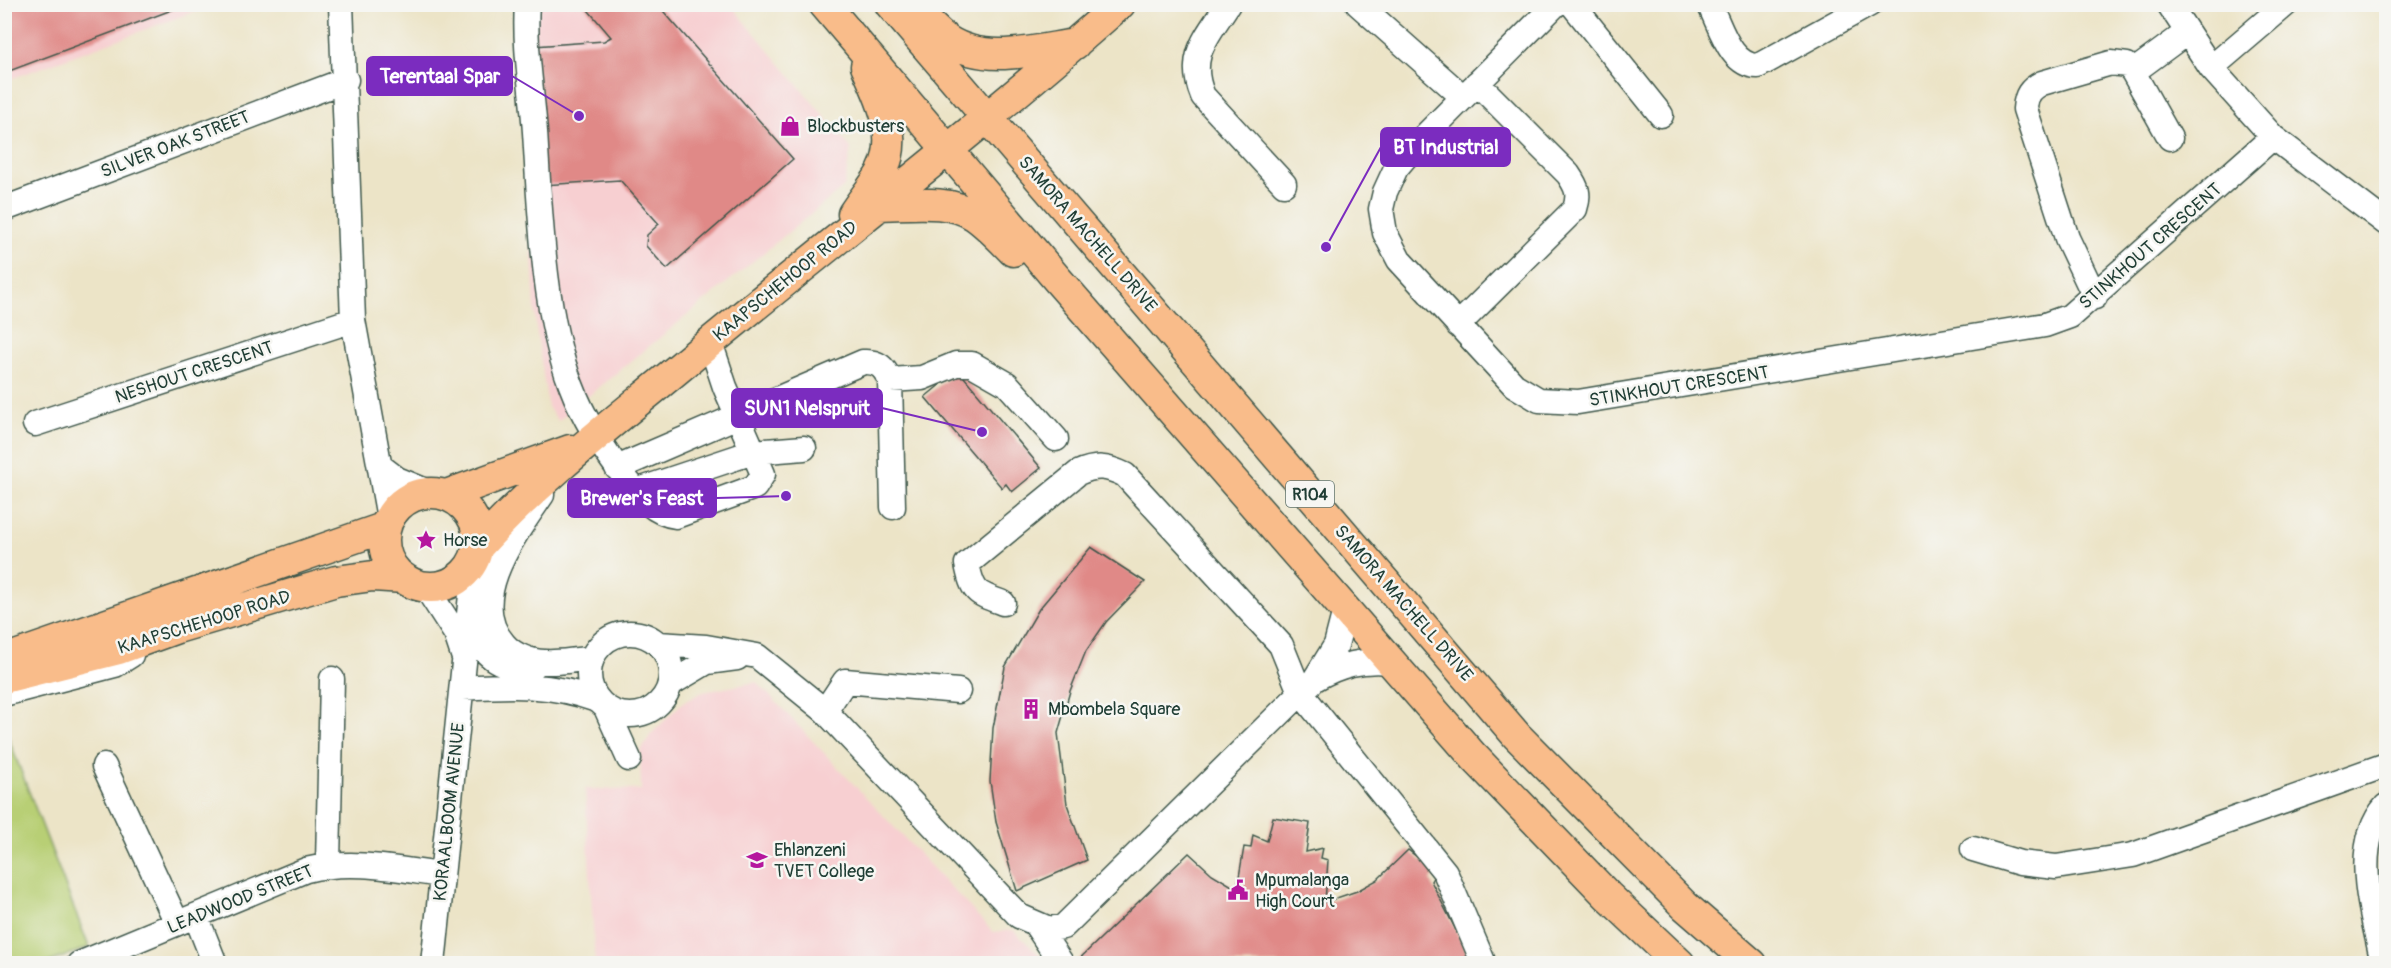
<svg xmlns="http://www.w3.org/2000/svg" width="2391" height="968" font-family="Pangolin,sans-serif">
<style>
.built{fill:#f7cfd1}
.green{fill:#b8cf74;stroke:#6c8654;stroke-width:1.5}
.building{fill:#e08987}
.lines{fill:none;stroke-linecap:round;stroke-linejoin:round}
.minor-casing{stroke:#3e564a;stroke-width:27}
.major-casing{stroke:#3e564a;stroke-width:33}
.minor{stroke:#fff;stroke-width:24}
.major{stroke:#f9bc8a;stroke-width:30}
.labels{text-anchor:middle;stroke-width:5;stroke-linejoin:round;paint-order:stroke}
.shield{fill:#f6f6f2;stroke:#60746d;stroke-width:1.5}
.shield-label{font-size:16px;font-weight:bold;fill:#1f3d34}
.poi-label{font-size:18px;fill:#1f3d34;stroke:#f6f6f2;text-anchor:start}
.street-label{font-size:18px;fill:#1f3d34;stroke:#f6f6f2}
.leader{fill:none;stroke:#7b2cbf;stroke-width:2}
.callout-dot{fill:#7b2cbf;stroke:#f6f6f2;stroke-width:2}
.callout{fill:#7b2cbf;stroke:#7b2cbf;stroke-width:2}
.callout-label{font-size:20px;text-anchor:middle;font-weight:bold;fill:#fff}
</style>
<rect width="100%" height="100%" fill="#f6f6f2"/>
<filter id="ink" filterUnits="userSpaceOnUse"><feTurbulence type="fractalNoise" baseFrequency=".0167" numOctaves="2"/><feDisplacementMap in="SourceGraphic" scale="12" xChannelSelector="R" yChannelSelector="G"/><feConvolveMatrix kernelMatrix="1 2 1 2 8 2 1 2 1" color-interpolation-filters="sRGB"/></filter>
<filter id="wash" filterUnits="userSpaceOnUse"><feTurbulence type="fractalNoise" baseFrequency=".008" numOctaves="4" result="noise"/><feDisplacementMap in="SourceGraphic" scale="24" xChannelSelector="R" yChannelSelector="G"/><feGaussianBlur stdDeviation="1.35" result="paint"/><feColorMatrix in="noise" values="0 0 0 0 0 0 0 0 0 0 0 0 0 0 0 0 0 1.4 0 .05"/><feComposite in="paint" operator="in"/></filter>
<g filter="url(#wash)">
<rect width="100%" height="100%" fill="#ece4c7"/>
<path class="built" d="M5 5H212L5 81Z
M518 5H731L851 148 844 187 558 421 548 407 536 327Z
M757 682 993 932 1013 930 1048 963H595L585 789 641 790 640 752 651 734 683 702 703 692Z"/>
<path class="green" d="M4 727 89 947 47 963H5Z"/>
<g id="blocks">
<path class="building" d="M4 4H185V5L4 73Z
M583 4H657L793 159 667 269 646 246 647 235 659 224 620 180 543 185 534 46 604 41 611 37Z
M958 370 1041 468 1012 492 1006 484 1002 488 925 397Z
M1091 547 1145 582 1106 622 1086 651 1070 691 1058 733 1067 804 1087 860 1017 891 996 822 990 781 993 728 1005 667 1039 609Z
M1273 817 1310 823 1306 852 1323 848 1321 858 1328 860 1325 902 1357 891 1377 880 1408 850 1436 872 1431 881 1473 964H1074L1189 853 1212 874 1237 889 1244 847 1251 848 1253 835 1267 841Z"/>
</g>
</g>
<g filter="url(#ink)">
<use href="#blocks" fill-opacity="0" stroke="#3e564a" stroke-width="1.5"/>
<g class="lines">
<g class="minor-casing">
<path id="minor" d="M341 4 353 320 389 518
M527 4C524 46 532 90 535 132 540 209 543 313 571 385 583 417 605 452 626 479 639 495 654 514 676 516L755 487 763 474 725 387 710 342
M1228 4C1207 37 1186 56 1203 96L1284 184
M1358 4 1463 97
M1556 4 1413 148 1396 168 1385 192 1381 209 1385 233 1399 260 1514 385 1539 400 1578 402 2045 325 2070 316 2273 137
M1572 4 1661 115
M1709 4C1721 27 1730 66 1758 66L1870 4
M2169 4 2211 68 2273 137 2386 223
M2211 68 2286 4
M2133 72 2186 33
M4 209 346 80
M2095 297 2067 238 2025 109C2026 95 2030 89 2042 83L2111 63 2127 65 2133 72 2170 138
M1458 325 1575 209C1580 194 1577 187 1568 174L1477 83
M890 380 922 378 956 364H972L1007 384 1056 439
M35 424 353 320
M380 466 397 479 431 493
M617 468 863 362C878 361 884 367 890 380L893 507
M636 491 753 452 804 448
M542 495C516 533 464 600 504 644 513 655 531 662 545 662 561 663 576 659 592 659
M425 586 456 634 464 658
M1003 603C976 593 973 593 967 564L1078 473C1096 465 1107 466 1125 475L1281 645 1300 692 1445 872 1484 964
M469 630C486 656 500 671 534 666
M589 674a41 41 0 1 1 82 0a41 41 0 1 1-82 0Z
M658 644 706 647 757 656 825 711
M1315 679 1336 645 1345 610
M670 684 707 662 737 658
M463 688C512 685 550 683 597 700
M958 691 845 681 825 711 1019 916 1049 929 1063 927 1315 679C1339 665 1362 659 1390 662
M4 694 115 665 131 655
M606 708 629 759
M104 766 177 923
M1973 849 2020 863 2056 867 2133 855 2386 765
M328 864 332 679
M196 916 215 964
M1036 925 1062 964
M79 964 306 870C352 859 396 869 442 875
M433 964 475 556
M2383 964C2374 915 2349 848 2386 806"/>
</g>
<g class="major-casing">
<path id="major" d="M824 4 1057 279 1474 757 1608 896 1680 964
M890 4 1517 736 1685 906 1752 964
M919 15C929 23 937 33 947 40 985 65 1035 50 1075 44
M878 205C908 205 949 198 975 216 989 226 1001 239 1013 251
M853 214C862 200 874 186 882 172 900 136 881 99 866 66
M384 540a47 47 0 1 1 94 0a47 47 0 1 1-94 0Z
M446 495 570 450
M478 547C541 477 613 423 685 363 830 243 979 129 1120 4
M4 660 386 527
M4 678 119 649 177 628 336 581 373 576 404 578"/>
</g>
<use href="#minor" class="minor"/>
<use href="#major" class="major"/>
</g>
</g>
<defs>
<g id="shop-bare" transform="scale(1.62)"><path d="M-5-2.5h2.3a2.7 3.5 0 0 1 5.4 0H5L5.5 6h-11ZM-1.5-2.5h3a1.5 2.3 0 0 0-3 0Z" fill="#b5179e" stroke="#f6f6f2" stroke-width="2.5" paint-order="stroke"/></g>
<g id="sight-bare" transform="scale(1.62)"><path d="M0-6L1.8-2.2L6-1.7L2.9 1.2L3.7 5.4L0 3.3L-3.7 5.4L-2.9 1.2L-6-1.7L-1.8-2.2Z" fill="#b5179e" stroke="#f6f6f2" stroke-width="2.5" paint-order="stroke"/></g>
<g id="building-bare" transform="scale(1.62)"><path d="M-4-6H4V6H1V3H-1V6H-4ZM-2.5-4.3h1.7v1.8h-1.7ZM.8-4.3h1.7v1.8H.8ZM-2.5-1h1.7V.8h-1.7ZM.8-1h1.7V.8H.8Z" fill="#b5179e" stroke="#f6f6f2" stroke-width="2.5" paint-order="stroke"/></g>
<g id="university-bare" transform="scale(1.62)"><path d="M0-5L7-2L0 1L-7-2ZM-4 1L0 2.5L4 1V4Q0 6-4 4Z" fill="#b5179e" stroke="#f6f6f2" stroke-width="2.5" paint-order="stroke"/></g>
<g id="civic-bare" transform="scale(1.62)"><path d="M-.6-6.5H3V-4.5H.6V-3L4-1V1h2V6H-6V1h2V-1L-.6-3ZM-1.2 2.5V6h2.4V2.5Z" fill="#b5179e" stroke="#f6f6f2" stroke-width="2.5" paint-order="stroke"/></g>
</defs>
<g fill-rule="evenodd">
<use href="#shop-bare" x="790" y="126"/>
<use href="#sight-bare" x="426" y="540"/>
<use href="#building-bare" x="1031" y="709"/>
<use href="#university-bare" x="757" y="860"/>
<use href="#civic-bare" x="1238" y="890"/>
</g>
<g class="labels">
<rect class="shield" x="1286" y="481" width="48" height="26" rx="4.5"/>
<g class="shield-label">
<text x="1310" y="500">R104</text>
</g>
<g class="poi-label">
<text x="807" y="132">Blockbusters</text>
<text x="443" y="546">Horse</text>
<text x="1048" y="715">Mbombela Square</text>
<text x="774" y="856">Ehlanzeni<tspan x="774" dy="21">TVET College</tspan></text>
<text x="1255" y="886">Mpumalanga<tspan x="1255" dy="21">High Court</tspan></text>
</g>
<g class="street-label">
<text transform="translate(175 144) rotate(-21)" y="6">SILVER OAK STREET</text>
<text transform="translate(1088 234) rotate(49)" y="6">SAMORA MACHELL DRIVE</text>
<text transform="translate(2150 246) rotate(-41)" y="6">STINKHOUT CRESCENT</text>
<text transform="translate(785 281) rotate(-39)" y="6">KAAPSCHEHOOP ROAD</text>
<text transform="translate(194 372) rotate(-18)" y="6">NESHOUT CRESCENT</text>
<text transform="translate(1679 386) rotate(-9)" y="6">STINKHOUT CRESCENT</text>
<text transform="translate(1404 603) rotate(49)" y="6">SAMORA MACHELL DRIVE</text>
<text transform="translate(204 622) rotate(-17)" y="6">KAAPSCHEHOOP ROAD</text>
<text transform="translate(449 812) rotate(-84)" y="6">KORAALBOOM AVENUE</text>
<text transform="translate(240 899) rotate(-22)" y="6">LEADWOOD STREET</text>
</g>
</g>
<path class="leader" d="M579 116L512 76M1326 247L1381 147M982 432L882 408M786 496L716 498"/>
<g class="callout-dot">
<circle cx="579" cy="116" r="6"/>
<circle cx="1326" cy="247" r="6"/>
<circle cx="982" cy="432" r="6"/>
<circle cx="786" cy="496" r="6"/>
</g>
<g class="callout">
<rect x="367" y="57" width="145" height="38" rx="6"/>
<rect x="1381" y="128" width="129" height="38" rx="6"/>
<rect x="732" y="389" width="150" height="38" rx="6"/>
<rect x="568" y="479" width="148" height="38" rx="6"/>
</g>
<g class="callout-label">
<text x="440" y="83">Terentaal Spar</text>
<text x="1446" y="154">BT Industrial</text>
<text x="807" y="415">SUN1 Nelspruit</text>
<text x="642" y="505">Brewer's Feast</text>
</g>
<rect width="2391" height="968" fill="none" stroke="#f6f6f2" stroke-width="24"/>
</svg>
